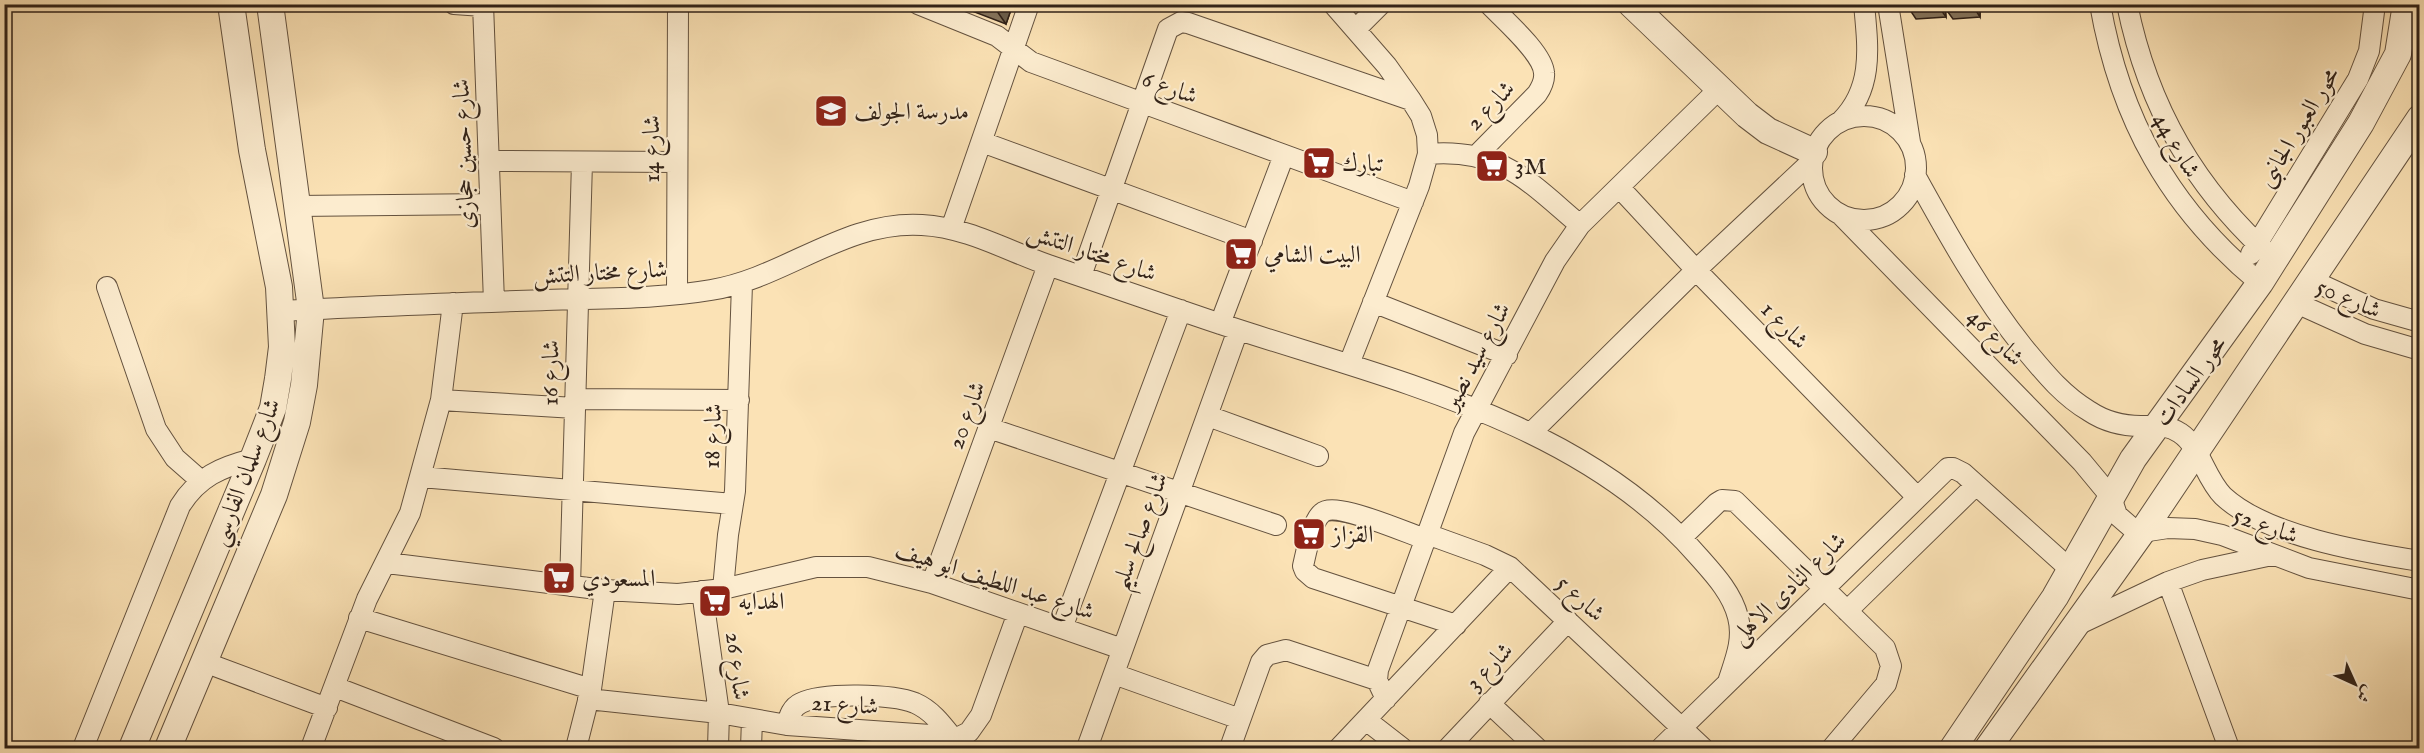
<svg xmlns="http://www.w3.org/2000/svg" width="2424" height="753" font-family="'IM FELL English',Amiri,serif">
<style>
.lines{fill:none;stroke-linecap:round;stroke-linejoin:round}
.minor-casing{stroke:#64523f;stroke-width:22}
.tertiary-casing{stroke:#64523f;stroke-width:28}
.minor{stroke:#fceccf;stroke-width:20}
.tertiary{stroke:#fceccf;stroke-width:26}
.wall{fill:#84735b;stroke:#312218;stroke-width:1.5}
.shaded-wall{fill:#6c5e4a;stroke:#312218;stroke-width:1.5}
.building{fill:#9a866a;stroke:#312218;stroke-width:1.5}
.labels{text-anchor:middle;stroke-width:4.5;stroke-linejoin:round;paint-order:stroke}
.street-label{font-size:24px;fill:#312218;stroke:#fceccf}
.poi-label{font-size:24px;fill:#312218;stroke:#fceccf;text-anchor:start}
</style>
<rect width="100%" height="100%" fill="#fbe2b5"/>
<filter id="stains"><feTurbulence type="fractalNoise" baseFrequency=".00333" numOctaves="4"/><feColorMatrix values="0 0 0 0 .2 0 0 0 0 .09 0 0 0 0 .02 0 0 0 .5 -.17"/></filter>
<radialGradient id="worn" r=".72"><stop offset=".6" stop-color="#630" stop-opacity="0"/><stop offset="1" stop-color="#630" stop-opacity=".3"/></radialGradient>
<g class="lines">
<g class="minor-casing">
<path id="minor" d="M454 4 483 6
M483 4 494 302
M918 4 997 36 1031 62 1413 202
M1333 4 1387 66 1411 100 1421 116 1427 135 1428 154 1419 186 1349 364
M1888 4 1910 142
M2100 4C2120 119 2170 209 2260 283
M2127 4C2148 108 2196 190 2275 260
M1356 29 1381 4
M1812 168a52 52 0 1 1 104 0a52 52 0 1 1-104 0Z
M1841 121C1874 88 1868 47 1864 4
M982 142 1252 241
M1428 154C1501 148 1528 181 1580 225
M1477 155 1537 94C1541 88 1545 81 1544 73 1543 53 1503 19 1489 4
M489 161 677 162
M1915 175C1948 235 1981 294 2024 348 2044 372 2062 395 2089 411 2104 421 2123 426 2141 426 2155 426 2167 424 2180 433 2200 446 2205 478 2223 496 2266 536 2362 552 2420 561
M1619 187 1696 270 1917 497
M296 206 490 204
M1841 215 2082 462 2111 497 2117 515 2132 528 2142 532 2168 528 2195 529 2222 535 2309 568 2420 590
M951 229 1029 4
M2251 254 2358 79 2369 51 2375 4
M1081 276 1168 29 1181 22 1188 23 1411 100
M2309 279 2374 309 2420 322
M107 287 156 429 175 458 200 480
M677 294 678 4
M1373 302 1507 355
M2294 302 2365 334 2420 350
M281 311C369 306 458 303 546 300 600 298 658 299 711 290 785 278 845 220 922 225 966 227 1008 251 1048 265 1097 282 1147 299 1197 316 1367 375 1575 414 1698 556 1714 574 1732 593 1738 617 1744 640 1735 660 1728 682
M1220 324 1284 155
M575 399 739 400
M441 400 575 408
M1208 416 1318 456
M989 428 1276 525
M1531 433 1696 270 1811 162
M421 477 733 504
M1427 534 1485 555 1510 567 1703 748
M1682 537 1717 503 1722 500 1735 501 1885 648 1891 666 1886 684 1832 748
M1425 539C1407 533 1335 501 1322 513 1312 521 1306 553 1303 566L1305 571 1313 578 1456 625
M387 563 605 590 678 594 723 589 816 567H868L932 583 1122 649
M2168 582 2229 748
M932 583 1048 265
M570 586 582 162
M723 589 728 535 735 491 742 284
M702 591 719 713 718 748
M1847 611 1976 485
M359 618 591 689
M2075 626 2168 582 2202 570 2272 555
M1062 628 1181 310
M204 662 327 708
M1114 674 1240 719
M335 687 494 748
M588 699 719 713 787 725 959 737 969 732 981 715 1018 613
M1386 699 1377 680 1378 670 1464 433 1555 261 1580 225 1718 90
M1489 703 1537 748
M1366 720 1402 748
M787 725C789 716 792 707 801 703 823 692 893 694 915 703 931 710 941 723 952 737
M83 748 180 506C198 477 221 467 253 459
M311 748 367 599 410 513 441 400 453 303
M576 748 591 689 605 590
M751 748 752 719
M1087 748 1238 330
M1230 748 1261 662 1267 655 1286 650 1377 680
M1339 748 1510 567
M1448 748 1568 621
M1661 748 1948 468H1953L1963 473 2071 570"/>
</g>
<g class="tertiary-casing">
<path id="tertiary" d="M1631 4 1747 115 1768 131 1814 152
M132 748 253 459 273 408 278 379 282 347 279 287 252 150 231 4
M168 748 274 495 297 422 304 385 311 309 270 4
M1953 748 2055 597 2133 459 2260 283 2361 123 2398 54 2406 4
M1988 748 2142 532 2420 118"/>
</g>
<use href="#minor" class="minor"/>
<use href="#tertiary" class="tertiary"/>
</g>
<path class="wall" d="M961 4H1013L1006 24 964 8Z
M1906 4H1980V17L1953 19 1945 8 1946 17 1916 19Z"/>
<path class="shaded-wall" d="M992 4H1013L1006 24Z
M1937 4H1945L1946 17Z
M1972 4H1980V17Z"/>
<path class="building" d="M1907 4H1935L1907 7Z
M1944 4H1970L1944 6Z"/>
<defs>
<g id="school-square" transform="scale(1.725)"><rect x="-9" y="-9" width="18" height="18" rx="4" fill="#8f2418" stroke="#fceccf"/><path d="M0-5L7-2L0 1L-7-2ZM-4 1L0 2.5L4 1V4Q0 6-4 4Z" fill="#fff"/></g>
<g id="supermarket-square" transform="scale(1.725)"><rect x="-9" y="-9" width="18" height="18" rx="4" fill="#8f2418" stroke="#fceccf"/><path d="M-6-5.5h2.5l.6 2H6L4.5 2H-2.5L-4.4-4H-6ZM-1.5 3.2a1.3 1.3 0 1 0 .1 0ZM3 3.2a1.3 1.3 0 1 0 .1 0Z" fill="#fff"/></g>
</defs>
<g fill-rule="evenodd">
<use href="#school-square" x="831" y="111"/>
<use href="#supermarket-square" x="1319" y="163"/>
<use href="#supermarket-square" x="1492" y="166"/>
<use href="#supermarket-square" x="1241" y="254"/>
<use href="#supermarket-square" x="1309" y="534"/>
<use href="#supermarket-square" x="559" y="578"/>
<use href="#supermarket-square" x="715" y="601"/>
</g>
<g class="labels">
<g class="street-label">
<text transform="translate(1170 87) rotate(20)" y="8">شارع 6</text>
<text transform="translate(1490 105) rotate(-46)" y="8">شارع 2</text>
<text transform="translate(2298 127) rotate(-59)" y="8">محور العبور الجانبى</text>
<text transform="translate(2177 145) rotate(60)" y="8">شارع 44</text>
<text transform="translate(651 149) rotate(-90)" y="8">شارع 14</text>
<text transform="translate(463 154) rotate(-92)" y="8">شارع حسين حجازى</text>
<text transform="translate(1092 252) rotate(19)" y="8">شارع مختار التتش</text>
<text transform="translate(600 272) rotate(-3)" y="8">شارع مختار التتش</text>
<text transform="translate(2349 298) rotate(23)" y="8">شارع 50</text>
<text transform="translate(1785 325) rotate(46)" y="8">شارع 1</text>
<text transform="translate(1996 337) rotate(46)" y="8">شارع 46</text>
<text transform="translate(1476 356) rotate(-62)" y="8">شارع سيد نصير</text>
<text transform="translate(550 373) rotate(-89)" y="8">شارع 16</text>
<text transform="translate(2190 381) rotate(-54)" y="8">محور السادات</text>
<text transform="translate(966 415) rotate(-70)" y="8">شارع 20</text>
<text transform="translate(712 436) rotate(-88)" y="8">شارع 18</text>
<text transform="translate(245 472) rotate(-69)" y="8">شارع سلمان الفارسي</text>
<text transform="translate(2266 525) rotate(20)" y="8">شارع 52</text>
<text transform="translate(1139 531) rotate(-70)" y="8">شارع صالح سليم</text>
<text transform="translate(995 580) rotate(18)" y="8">شارع عبد اللطيف ابو هيف</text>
<text transform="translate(1788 588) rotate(-44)" y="8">شارع النادى الاهلى</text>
<text transform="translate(1581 598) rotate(43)" y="8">شارع 5</text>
<text transform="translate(738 666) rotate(83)" y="8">شارع 26</text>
<text transform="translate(1489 666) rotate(-46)" y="8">شارع 3</text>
<text transform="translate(845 704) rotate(4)" y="8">شارع 21</text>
</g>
<g class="poi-label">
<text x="854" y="119">مدرسة الجولف</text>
<text x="1342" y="171">تبارك</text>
<text x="1515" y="174">3M</text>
<text x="1264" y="262">البيت الشامي</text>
<text x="1332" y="542">القزاز</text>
<text x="582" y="586">المسعودي</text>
<text x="738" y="609">الهدايه</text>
</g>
</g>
<rect width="2424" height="753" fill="none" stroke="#fbe2b5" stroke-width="24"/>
<rect x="6" y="6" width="2412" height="741" fill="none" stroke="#312218" stroke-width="3"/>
<rect x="12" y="12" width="2400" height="729" fill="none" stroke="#312218" stroke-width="1.5"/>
<g transform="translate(2355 684) rotate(135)" stroke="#fceccf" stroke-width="4.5" paint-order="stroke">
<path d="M0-4.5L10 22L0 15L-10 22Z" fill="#312218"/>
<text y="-9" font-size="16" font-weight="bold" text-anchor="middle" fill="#312218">ش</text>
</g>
<rect width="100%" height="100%" filter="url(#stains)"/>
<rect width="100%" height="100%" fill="url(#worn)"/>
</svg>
